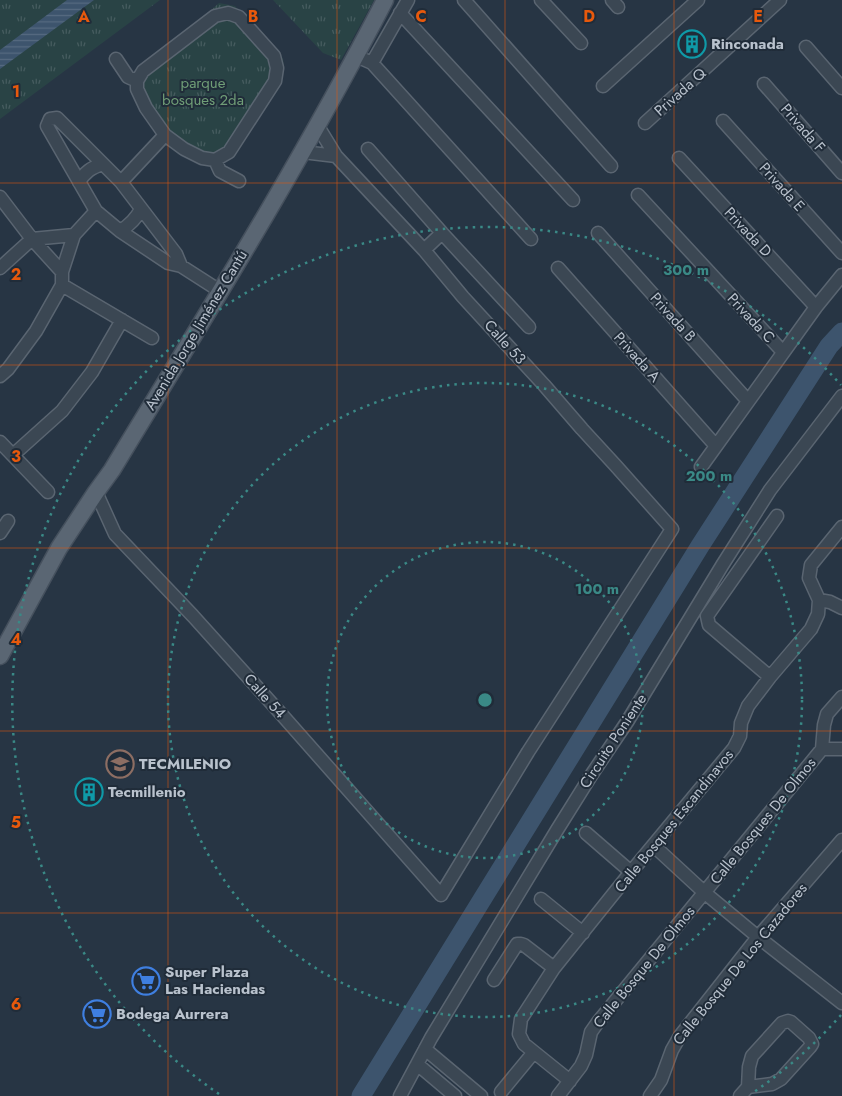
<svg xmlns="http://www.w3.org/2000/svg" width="842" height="1096" font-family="Jost,sans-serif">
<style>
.park{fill:url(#park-tufts)}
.water{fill:url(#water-rules)}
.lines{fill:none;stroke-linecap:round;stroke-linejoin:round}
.river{stroke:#3d546d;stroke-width:19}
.minor-casing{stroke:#5a6571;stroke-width:15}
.major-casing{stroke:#45505d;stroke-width:19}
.minor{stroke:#3b4753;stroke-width:12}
.major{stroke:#5a6673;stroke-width:16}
.grid{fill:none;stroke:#e8590c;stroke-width:1;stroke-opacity:0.55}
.ring{fill:none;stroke:#3a8986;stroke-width:2.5;stroke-dasharray:2.5 5}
.labels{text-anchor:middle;stroke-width:4;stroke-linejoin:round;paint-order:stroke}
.poi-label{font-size:15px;font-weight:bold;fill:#b9c2cd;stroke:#202c39;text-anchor:start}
.park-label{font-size:15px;fill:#709e77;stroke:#202c39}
.street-label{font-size:15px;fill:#b9c2cd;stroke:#202c39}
.grid-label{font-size:16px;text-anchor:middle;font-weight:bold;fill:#e8590c;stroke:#202c39;stroke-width:4;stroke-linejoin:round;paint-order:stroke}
.centre{fill:#3a8986;stroke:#202c39;stroke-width:2.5}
.ring-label{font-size:15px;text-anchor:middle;font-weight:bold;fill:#3a8986;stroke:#202c39;stroke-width:4;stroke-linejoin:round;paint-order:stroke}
</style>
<defs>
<pattern id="park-tufts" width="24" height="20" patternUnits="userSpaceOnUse" patternTransform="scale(1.25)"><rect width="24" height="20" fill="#294345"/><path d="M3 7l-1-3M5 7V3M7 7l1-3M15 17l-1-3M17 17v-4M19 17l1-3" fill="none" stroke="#465c5f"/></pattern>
<pattern id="water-rules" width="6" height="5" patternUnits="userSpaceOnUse" patternTransform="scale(1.25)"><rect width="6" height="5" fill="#3d546d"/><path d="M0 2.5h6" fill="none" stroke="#576b81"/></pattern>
</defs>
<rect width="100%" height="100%" fill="#273544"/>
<path class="park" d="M0 0H160L0 119Z
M273 0H374L341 60 323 53Z
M219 3 235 6 254 29 275 48 283 59 284 70 235 141 218 154 199 156 184 147 150 114 139 75Z"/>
<path class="water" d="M67 0H94L0 69V50Z"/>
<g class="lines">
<path class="river" d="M361 1096 700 546 829 346 842 332"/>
<g class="minor-casing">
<path id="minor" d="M464 0 611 166
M541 0 581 43
M612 0 618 7
M228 13 239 17 274 56 277 68 275 81 229 152 215 160 202 158 184 149 165 135 146 108 137 89V81L143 71 215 16Z
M400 13 573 200
M806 47 842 88
M356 56 372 63 531 239
M116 59 128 77 137 81
M372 63 408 0
M764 84 842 173
M603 86 698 0
M723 121 842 253
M645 123 780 0
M368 149 442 233 529 327
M303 152 336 156
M679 158 816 307
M215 160 220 171 239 181
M79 182C85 172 91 168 102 164
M121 182 165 135
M638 195 783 352
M0 197 32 239 62 272
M120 231C130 225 136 219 141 209
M598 233 748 401
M32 239 74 235
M424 250 442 233
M181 266 176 254 121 182 57 118 50 119 47 126 96 211 120 231 168 263 181 266 220 291
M0 268 32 239
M558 268 716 446
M62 285 152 338
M0 376 8 369 36 331 62 285V272L74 235 96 211
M0 442 48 492
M13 455 62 411 92 372 122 320
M701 467 816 307 842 275
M96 492 115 534 193 616 283 716 441 895 528 752 672 529 616 466 582 429 544 385 463 297 424 250 336 156 317 125
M0 533 8 521
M819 600 830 602 842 608
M770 677 709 625 707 616 777 516
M822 749H842
M586 833 631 872
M654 846 705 893 758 937 842 1003
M541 899 583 933
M494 980 517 944H521L524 945 554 968
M425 1049 481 1096
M417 1064 455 1096
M570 1081 524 1044 519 1034 521 1019 554 968 631 872 734 748 740 736 741 723 748 706 770 677 811 629 818 614 819 600 809 578 811 565 842 527
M501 1092 534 1052
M400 1096 431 1038 557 830 592 774 627 722 723 564 770 490 842 396
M558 1096 581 1066 586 1055 591 1032 598 1022 822 749 824 725 827 714 842 697
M650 1096 661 1080 672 1050 680 1036 758 937 842 840
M740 1096 748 1087 749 1067 752 1056 782 1023 788 1021 791 1022 809 1038 812 1044 810 1047 781 1079 772 1084 748 1087"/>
</g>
<g class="major-casing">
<path id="major" d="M0 656 59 548 96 492 112 470C206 315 302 161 385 0"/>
</g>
<use href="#minor" class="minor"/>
<use href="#major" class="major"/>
</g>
<path class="grid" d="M168 0V1096M337 0V1096M505 0V1096M674 0V1096M0 183H842M0 365H842M0 548H842M0 731H842M0 913H842"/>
<g class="ring">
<circle cx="485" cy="700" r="158"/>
<circle cx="485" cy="700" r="317"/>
<path d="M841 1015A475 475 0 0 1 751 1094M219 1094A475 475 0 1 1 841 385"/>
</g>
<defs>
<g id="building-ring" transform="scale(1.4375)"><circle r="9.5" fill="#202c39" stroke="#0f9aa8" stroke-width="1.5"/><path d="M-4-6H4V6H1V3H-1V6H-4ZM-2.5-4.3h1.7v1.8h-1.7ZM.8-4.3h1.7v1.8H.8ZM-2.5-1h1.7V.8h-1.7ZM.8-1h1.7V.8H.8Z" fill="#0f9aa8"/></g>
<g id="university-ring" transform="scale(1.4375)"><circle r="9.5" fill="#202c39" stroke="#8d6e63" stroke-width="1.5"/><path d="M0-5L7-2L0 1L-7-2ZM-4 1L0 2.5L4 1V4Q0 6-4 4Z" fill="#8d6e63"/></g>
<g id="supermarket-ring" transform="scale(1.4375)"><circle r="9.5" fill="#202c39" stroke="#3f7fe0" stroke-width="1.5"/><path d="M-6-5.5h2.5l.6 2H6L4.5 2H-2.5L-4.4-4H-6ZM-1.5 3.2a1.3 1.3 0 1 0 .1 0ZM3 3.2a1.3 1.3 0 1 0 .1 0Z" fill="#3f7fe0"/></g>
</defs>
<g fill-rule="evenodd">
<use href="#building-ring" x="692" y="44"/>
<use href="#university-ring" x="120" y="764"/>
<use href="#building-ring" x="89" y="792"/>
<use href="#supermarket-ring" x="146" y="981"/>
<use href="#supermarket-ring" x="97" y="1014"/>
</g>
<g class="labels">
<g class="poi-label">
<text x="711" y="49">Rinconada</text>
<text x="139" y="769">TECMILENIO</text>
<text x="108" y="797">Tecmillenio</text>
<text x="165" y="977">Super Plaza<tspan x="165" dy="17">Las Haciendas</tspan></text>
<text x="116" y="1019">Bodega Aurrera</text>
</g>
<g class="park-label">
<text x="203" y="88">parque<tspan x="203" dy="17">bosques 2da</tspan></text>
</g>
<g class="street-label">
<text transform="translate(680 92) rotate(-42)" y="5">Privada Q</text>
<text transform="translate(803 128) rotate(49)" y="5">Privada F</text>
<text transform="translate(782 187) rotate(48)" y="5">Privada E</text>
<text transform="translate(748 232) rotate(47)" y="5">Privada D</text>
<text transform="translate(673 317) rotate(48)" y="5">Privada B</text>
<text transform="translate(751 318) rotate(47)" y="5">Privada C</text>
<text transform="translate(196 330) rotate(-59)" y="5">Avenida Jorge Jiménez Cantú</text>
<text transform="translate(505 342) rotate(48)" y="5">Calle 53</text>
<text transform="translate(637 357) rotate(48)" y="5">Privada A</text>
<text transform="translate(265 696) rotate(48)" y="5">Calle 54</text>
<text transform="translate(613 741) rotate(-57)" y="5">Circuito Poniente</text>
<text transform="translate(674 821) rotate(-51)" y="5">Calle Bosques Escandinavos</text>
<text transform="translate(763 821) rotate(-51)" y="5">Calle Bosques De Olmos</text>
<text transform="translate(740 964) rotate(-51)" y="5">Calle Bosque De Los Cazadores</text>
<text transform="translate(644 967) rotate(-51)" y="5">Calle Bosque De Olmos</text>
</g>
</g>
<g class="grid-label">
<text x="84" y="22">A</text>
<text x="253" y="22">B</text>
<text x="421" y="22">C</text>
<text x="589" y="22">D</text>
<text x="758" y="22">E</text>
<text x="16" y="97">1</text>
<text x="16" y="280">2</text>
<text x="16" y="462">3</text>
<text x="16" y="645">4</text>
<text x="16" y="828">5</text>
<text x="16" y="1010">6</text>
</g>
<circle cx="485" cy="700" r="8" class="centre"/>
<g class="ring-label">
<text x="686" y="275">300 m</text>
<text x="709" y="481">200 m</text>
<text x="597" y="594">100 m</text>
</g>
</svg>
